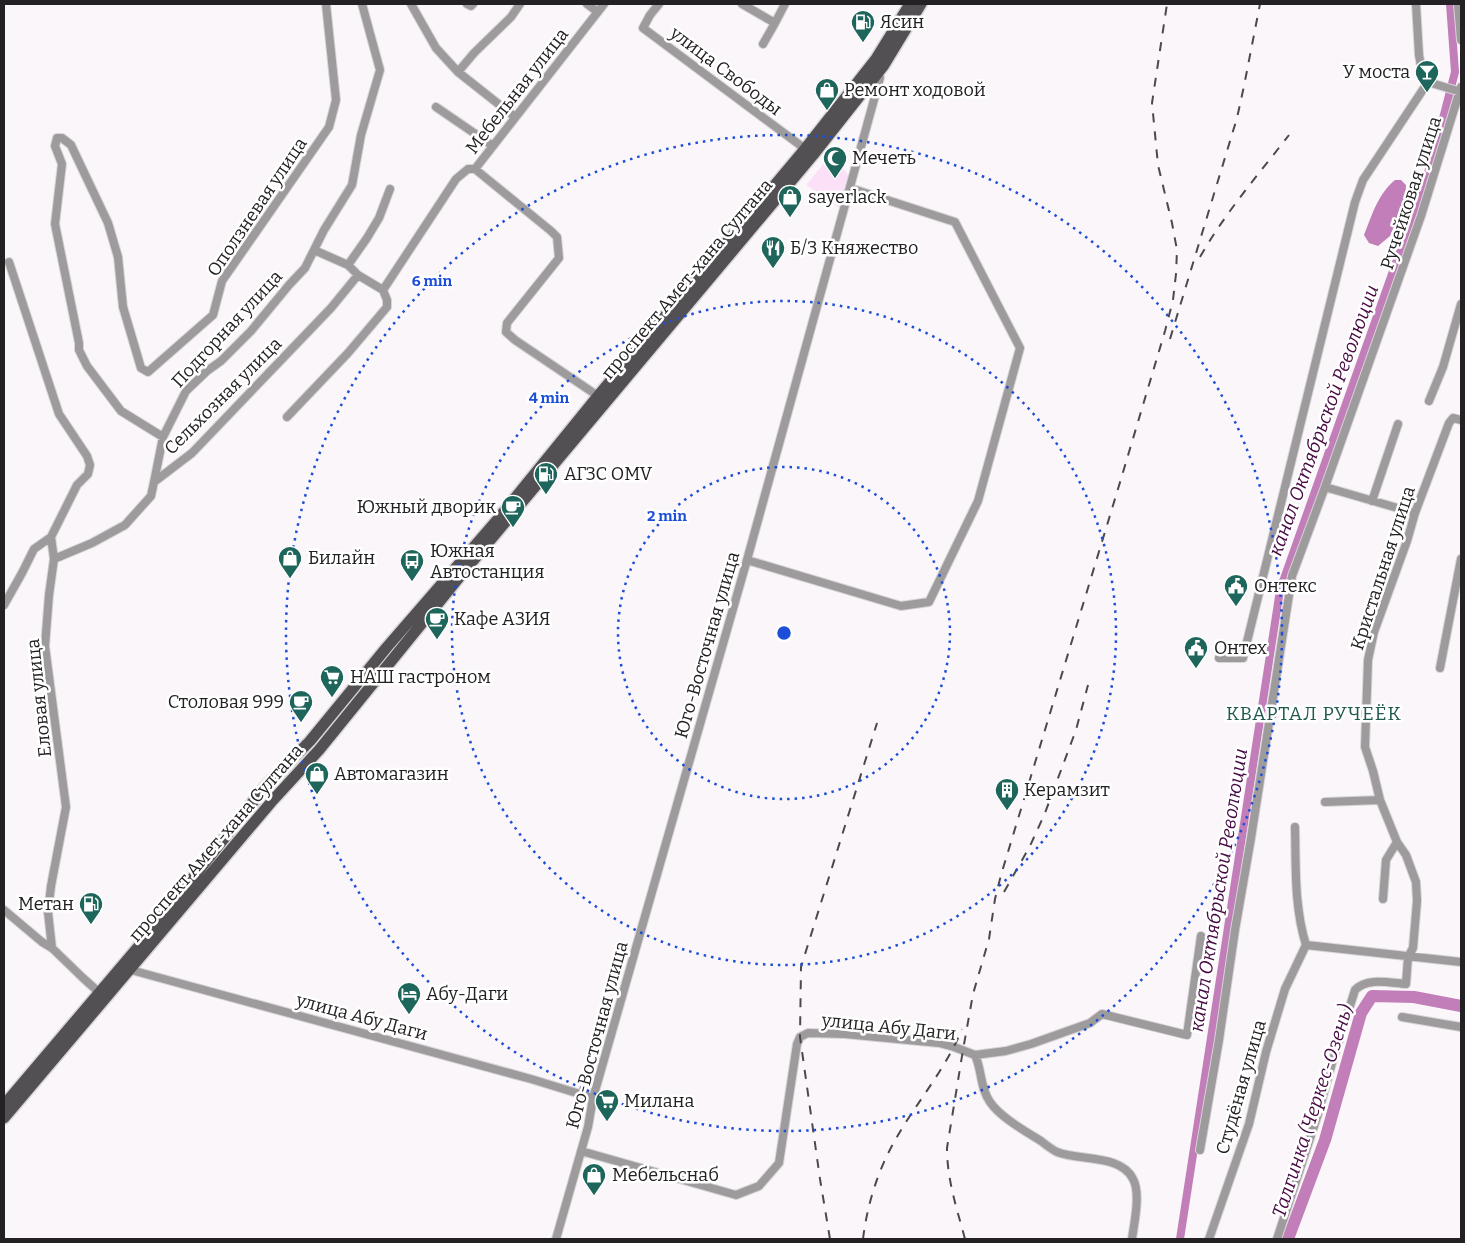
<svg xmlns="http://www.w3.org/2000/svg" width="1465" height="1243" font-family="Bitter,serif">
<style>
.green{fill:#fbe0f7}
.water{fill:#c17eb8}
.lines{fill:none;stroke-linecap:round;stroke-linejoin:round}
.canal{stroke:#c17eb8;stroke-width:8}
.river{stroke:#c17eb8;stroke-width:12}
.street-casing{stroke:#d8d4d8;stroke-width:10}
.primary-casing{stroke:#d8d4d8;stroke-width:14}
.street{stroke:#9d9b9c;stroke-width:8}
.primary{stroke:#535053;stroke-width:11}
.rail{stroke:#4c494b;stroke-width:2;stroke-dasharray:9 9;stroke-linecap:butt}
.ring{fill:none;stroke:#1d4ed8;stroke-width:2.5;stroke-dasharray:2.5 5}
.labels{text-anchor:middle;stroke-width:5;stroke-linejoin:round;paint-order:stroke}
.poi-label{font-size:18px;fill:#232123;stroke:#fff;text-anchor:start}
.street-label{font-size:18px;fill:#232123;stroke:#fff}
.water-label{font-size:19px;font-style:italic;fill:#470943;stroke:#fff}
.neighbourhood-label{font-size:19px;letter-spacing:1px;fill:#215850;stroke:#fff}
.centre{fill:#1d4ed8;stroke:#fff;stroke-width:2.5}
.ring-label{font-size:15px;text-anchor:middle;font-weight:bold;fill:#1d4ed8;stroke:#fff;stroke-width:5;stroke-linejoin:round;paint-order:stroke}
</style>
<rect width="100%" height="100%" fill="#fbf6fa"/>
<path class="green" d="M831 155 850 177 840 208 806 185Z"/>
<path class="water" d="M1395 180H1401L1406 185 1405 201 1390 236 1378 246 1369 243 1364 235C1372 215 1378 194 1395 180Z"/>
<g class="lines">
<path class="canal" d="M1180 1239 1280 590 1432 161 1455 72 1450 4"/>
<path class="river" d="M1288 1239 1325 1140 1361 1013 1372 996 1414 997 1461 1006"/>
<g class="street-casing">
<path id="street" d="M411 4 436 48 458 72 515 117
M467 4 471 6 473 4
M587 4 598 12
M659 4 650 15 643 28 808 151
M742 4 775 23 785 4
M1458 4 1461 40
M763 44 775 23
M458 72 474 53 511 17 520 4
M1428 82 1461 92
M436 107 493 146
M475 169 551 231 557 237 559 258 507 323 506 332 515 340 601 398
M9 262 59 414 87 456 90 465 88 474 77 485 51 537 54 559 49 595 45 646 66 807 51 886 48 912 52 948
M348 265 367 238 379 218 390 189
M383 290 456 179 468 169H475L604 4
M1429 401 1443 367 1461 304
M287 417 348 353 387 307V300L383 290 358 275 348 265 314 250
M163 437 121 411 87 366 79 350V343L55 224 62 164 55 146 57 138H62L71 145 108 223 118 257 123 307 141 368 148 372 213 315 222 281 329 127 336 100 326 4
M154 482 163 437 186 391 207 371 221 361 251 331 289 285 305 268 324 230 352 185 361 135 380 70 362 4
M1325 487 1415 513
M1372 501 1398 424
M54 559 92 543 125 525 151 496 154 482 192 453 331 308 358 275
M747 560 901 606 929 602 978 501 1020 348 955 222 850 188
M4 605 22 573 34 549 51 537
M1219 658H1243L1355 202 1363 180 1428 82 1422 72 1419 55 1416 4
M1440 668 1461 559
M1325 802 1380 800
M1383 899 1386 860 1397 842
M4 910 42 942 52 948 83 978 102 995
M1306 945 1461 962
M128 966 131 970 531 1079 593 1098
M1402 1017 1461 1027
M975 1055 1006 1051 1031 1044 1090 1023 1102 1014 1187 1035 1201 936
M1200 1150 1219 1040 1235 930 1251 838 1292 576 1325 487 1421 216 1461 87
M581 1151 736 1195 759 1186 779 1163 797 1044 800 1037 808 1033 845 1034 939 1043 954 1047 975 1055C982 1070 980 1088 990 1102 1000 1117 1025 1131 1041 1141 1046 1145 1051 1149 1057 1152 1079 1161 1121 1154 1133 1179 1141 1193 1134 1224 1132 1239
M556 1239 588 1127 593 1098 747 560 880 78 878 70
M1209 1239 1249 1124 1266 1052 1285 989 1306 945C1294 906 1296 867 1295 827
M1277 1239 1318 1114 1332 1063 1355 990C1367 977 1390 983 1406 984L1408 957 1413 948 1417 901 1416 882 1406 855 1397 842 1380 800 1373 771 1365 747 1368 660 1374 632 1407 541 1415 513 1449 423 1453 418 1461 420"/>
</g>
<g class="primary-casing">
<path id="primary" d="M4 1105 139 946 264 788 310 741 387 647 498 519 598 396 805 149 876 59 910 4
M4 1118 273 800 319 750 461 575 813 155 884 65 921 4"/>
</g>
<use href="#street" class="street"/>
<use href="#primary" class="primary"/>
<path class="rail" d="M1200 257C1225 213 1258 175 1289 135
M1170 339 1237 118 1244 86 1260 4
M1004 892 1030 846 1045 813 1076 730 1088 685
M830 1239 820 1179 800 1037 801 967 877 723
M863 1239C867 1206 877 1173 893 1144 914 1105 945 1071 962 1029
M965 1239C957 1209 947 1180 947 1148L963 1050 973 994 989 939 995 899 1001 875 1121 479 1165 331 1173 300 1176 274 1177 250 1172 223 1158 165 1152 103 1167 4"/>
</g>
<g class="ring">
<circle cx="784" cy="633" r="166"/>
<circle cx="784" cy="633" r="332"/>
<circle cx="784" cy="633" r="498"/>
</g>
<defs>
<g id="fuel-pin" transform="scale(1.25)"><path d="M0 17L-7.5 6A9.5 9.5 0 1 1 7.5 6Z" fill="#1e665b" stroke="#fff"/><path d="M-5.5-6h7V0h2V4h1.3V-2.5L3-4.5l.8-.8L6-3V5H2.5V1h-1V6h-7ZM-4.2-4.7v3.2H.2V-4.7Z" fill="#fff"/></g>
<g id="bar-pin" transform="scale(1.25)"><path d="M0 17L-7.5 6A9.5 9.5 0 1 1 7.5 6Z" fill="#1e665b" stroke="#fff"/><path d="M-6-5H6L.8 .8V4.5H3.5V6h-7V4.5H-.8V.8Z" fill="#fff"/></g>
<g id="shop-pin" transform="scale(1.25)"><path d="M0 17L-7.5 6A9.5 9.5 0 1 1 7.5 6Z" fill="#1e665b" stroke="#fff"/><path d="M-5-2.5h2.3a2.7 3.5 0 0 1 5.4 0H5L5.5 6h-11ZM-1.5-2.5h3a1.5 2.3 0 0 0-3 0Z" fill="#fff"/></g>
<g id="mosque-pin" transform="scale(1.25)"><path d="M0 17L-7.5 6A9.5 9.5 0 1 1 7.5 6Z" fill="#1e665b" stroke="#fff"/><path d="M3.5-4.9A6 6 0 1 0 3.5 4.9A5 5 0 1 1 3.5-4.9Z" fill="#fff"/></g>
<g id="restaurant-pin" transform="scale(1.25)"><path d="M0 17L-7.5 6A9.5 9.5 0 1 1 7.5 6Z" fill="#1e665b" stroke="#fff"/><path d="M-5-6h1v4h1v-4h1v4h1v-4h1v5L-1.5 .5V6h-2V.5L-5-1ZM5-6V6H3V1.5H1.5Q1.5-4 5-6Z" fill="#fff"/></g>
<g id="cafe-pin" transform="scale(1.25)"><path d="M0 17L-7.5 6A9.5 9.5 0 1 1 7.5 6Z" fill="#1e665b" stroke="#fff"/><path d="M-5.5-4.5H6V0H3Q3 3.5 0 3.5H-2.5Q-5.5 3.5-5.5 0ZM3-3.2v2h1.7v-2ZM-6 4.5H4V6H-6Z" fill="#fff"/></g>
<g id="bus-pin" transform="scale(1.25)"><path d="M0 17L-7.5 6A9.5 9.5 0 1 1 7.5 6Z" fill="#1e665b" stroke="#fff"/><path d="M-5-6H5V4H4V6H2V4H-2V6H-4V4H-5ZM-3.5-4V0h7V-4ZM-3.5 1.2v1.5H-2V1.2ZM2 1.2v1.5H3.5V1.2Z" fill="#fff"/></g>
<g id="civic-pin" transform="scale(1.25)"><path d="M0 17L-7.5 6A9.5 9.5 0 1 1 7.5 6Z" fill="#1e665b" stroke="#fff"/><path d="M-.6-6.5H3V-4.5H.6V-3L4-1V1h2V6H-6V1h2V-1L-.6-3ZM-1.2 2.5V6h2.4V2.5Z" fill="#fff"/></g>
<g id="supermarket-pin" transform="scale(1.25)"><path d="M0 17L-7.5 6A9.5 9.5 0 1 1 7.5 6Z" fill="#1e665b" stroke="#fff"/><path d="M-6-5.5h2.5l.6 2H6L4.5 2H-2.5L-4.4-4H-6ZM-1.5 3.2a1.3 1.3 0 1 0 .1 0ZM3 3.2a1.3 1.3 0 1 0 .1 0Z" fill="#fff"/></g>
<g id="building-pin" transform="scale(1.25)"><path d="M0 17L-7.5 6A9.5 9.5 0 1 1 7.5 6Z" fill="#1e665b" stroke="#fff"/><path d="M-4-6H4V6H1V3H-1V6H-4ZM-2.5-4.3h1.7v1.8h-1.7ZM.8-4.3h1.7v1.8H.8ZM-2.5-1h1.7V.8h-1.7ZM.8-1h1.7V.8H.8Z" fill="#fff"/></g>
<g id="hotel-pin" transform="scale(1.25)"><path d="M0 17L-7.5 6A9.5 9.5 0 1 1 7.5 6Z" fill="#1e665b" stroke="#fff"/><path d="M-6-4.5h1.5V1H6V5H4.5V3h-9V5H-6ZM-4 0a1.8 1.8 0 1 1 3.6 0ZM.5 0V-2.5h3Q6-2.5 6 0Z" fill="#fff"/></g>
</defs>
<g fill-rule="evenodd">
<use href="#fuel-pin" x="863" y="22"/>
<use href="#bar-pin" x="1427" y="72"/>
<use href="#shop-pin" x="827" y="90"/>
<use href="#mosque-pin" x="835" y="158"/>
<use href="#shop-pin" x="790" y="197"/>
<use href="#restaurant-pin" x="773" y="248"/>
<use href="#fuel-pin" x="546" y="474"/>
<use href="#cafe-pin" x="513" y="507"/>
<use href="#shop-pin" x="290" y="558"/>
<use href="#bus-pin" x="412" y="561"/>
<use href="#civic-pin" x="1236" y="586"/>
<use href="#cafe-pin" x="437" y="619"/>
<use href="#civic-pin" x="1196" y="648"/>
<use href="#supermarket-pin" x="332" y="677"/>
<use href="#cafe-pin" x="301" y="702"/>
<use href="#shop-pin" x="317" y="774"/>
<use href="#building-pin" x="1007" y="790"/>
<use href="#fuel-pin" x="91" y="904"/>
<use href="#hotel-pin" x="409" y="994"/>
<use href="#supermarket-pin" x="607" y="1101"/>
<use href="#shop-pin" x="594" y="1175"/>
</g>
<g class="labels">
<g class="poi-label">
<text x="880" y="28">Ясин</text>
<text x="1410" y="78" text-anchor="end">У моста</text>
<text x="844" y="96">Ремонт ходовой</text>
<text x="852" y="164">Мечеть</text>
<text x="808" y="203">sayerlack</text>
<text x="790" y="254">Б/З Княжество</text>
<text x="564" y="480">АГЗС OMV</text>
<text x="496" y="513" text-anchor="end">Южный дворик</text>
<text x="430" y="557">Южная<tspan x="430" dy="21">Автостанция</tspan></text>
<text x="308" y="564">Билайн</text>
<text x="1254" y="592">Онтекс</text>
<text x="454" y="625">Кафе АЗИЯ</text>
<text x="1214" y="654">Онтех</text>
<text x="350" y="683">НАШ гастроном</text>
<text x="284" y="708" text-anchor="end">Столовая 999</text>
<text x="334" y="780">Автомагазин</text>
<text x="1024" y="796">Керамзит</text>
<text x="74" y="910" text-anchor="end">Метан</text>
<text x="426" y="1000">Абу-Даги</text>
<text x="624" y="1107">Милана</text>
<text x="612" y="1181">Мебельснаб</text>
</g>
<g class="street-label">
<text transform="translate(726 71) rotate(37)" y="6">улица Свободы</text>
<text transform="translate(517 91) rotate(-52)" y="6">Мебельная улица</text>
<text transform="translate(1411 193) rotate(-72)" y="6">Ручейковая улица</text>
<text transform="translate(257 207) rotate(-56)" y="6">Оползневая улица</text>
<text transform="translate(687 279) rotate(-50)" y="6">проспект Амет-хана Султана</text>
<text transform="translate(227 329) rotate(-47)" y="6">Подгорная улица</text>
<text transform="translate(223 396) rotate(-45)" y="6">Сельхозная улица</text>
<text transform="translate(1383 568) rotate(-72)" y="6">Кристальная улица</text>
<text transform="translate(707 645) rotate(-74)" y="6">Юго-Восточная улица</text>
<text transform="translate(39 698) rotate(-96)" y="6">Еловая улица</text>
<text transform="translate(216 843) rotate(-49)" y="6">проспект Амет-хана Султана</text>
<text transform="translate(362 1017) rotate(15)" y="6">улица Абу Даги</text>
<text transform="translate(889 1027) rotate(6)" y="6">улица Абу Даги</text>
<text transform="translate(597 1035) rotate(-75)" y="6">Юго-Восточная улица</text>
<text transform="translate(1241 1087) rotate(-74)" y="6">Студёная улица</text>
</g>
<g class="water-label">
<text transform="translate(1323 420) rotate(-70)" y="7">канал Октябрьской Революции</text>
<text transform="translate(1218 890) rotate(-81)" y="7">канал Октябрьской Революции</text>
<text transform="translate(1312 1111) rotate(-72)" y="7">Талгинка (Черкес-Озень)</text>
</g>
<g class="neighbourhood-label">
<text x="1314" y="720">КВАРТАЛ РУЧЕЁК</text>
</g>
</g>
<circle cx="784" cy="633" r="8" class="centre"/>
<g class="ring-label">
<text x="432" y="286">6 min</text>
<text x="549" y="403">4 min</text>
<text x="667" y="521">2 min</text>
</g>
<rect width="1465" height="1243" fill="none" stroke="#232123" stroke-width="10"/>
</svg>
